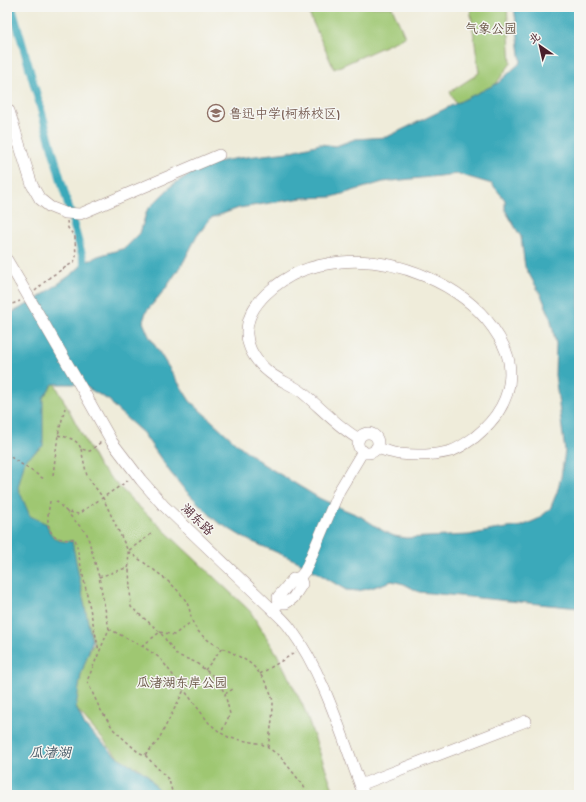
<svg xmlns="http://www.w3.org/2000/svg" width="586" height="802" font-family="'Gochi Hand','LXGW WenKai TC',sans-serif">
<style>
.green{fill:#9fc772;stroke:#74734e}
.water{fill:#3ba9ba;stroke:#426472;fill-rule:evenodd}
.lines{fill:none;stroke-linecap:round;stroke-linejoin:round}
.canal{stroke:#3ba9ba;stroke-width:8}
.minor-casing{stroke:#9c8682;stroke-width:12}
.path{stroke:#9c8682;stroke-width:1.5;stroke-dasharray:3 3;stroke-linecap:butt}
.minor{stroke:#fff;stroke-width:11}
.minor-bridge-casing{stroke:#9c8682;stroke-width:12;stroke-linecap:butt}
.minor-bridge{stroke:#fff;stroke-width:11}
.labels{text-anchor:middle;stroke-width:3;stroke-linejoin:round;paint-order:stroke}
.park-label{font-size:13px;fill:#645140;stroke:#f6f6f2}
.education-label{font-size:13px;fill:#785e54;stroke:#f6f6f2;text-anchor:start}
.street-label{font-size:13px;fill:#4a1f2b;stroke:#f6f6f2}
.water-label{font-size:14px;font-style:italic;fill:#445664;stroke:#f6f6f2}
</style>
<rect width="100%" height="100%" fill="#f6f6f2"/>
<filter id="ink" filterUnits="userSpaceOnUse"><feTurbulence type="fractalNoise" baseFrequency=".025" numOctaves="2"/><feDisplacementMap in="SourceGraphic" scale="8" xChannelSelector="R" yChannelSelector="G"/><feConvolveMatrix kernelMatrix="1 2 1 2 8 2 1 2 1" color-interpolation-filters="sRGB"/></filter>
<filter id="wash" filterUnits="userSpaceOnUse"><feTurbulence type="fractalNoise" baseFrequency=".012" numOctaves="4" result="noise"/><feDisplacementMap in="SourceGraphic" scale="16" xChannelSelector="R" yChannelSelector="G"/><feGaussianBlur stdDeviation="0.9" result="paint"/><feColorMatrix in="noise" values="0 0 0 0 0 0 0 0 0 0 0 0 0 0 0 0 0 1.4 0 .05"/><feComposite in="paint" operator="in"/></filter>
<g filter="url(#wash)">
<rect width="100%" height="100%" fill="#efecda"/>
<path class="green" d="M306 7H392L405 37 334 69Z
M470 7H507L511 63 493 88 458 108 450 92 479 73Z
M53 380 98 465 134 502 250 611 277 654 303 706 335 795H155L153 788 138 767 125 765 71 703 69 688 94 643 64 545 47 543 9 489 36 396Z"/>
<path class="water" d="M514 7H579V608L419 592 404 584 392 581 371 588 358 591 346 590 299 562 246 539 216 521 184 489 170 472 143 433 115 408 110 401 81 384H53L43 398V446L25 460 18 488 30 516 47 524C50 538 58 543 72 541L92 642 81 675 76 707 85 726 116 756 147 774 159 791 161 795H7V315L34 301 72 274 84 263 98 256 125 248 140 233 147 210 171 186 194 171 211 163 239 158 288 152 320 144 336 146 355 139 387 137 498 83 521 62ZM458 174 492 184 505 200V210L521 237 525 267 541 295 550 316 556 344 555 375 565 451 561 477 557 492 550 509 538 519 522 526 493 530 469 535 406 538 394 536 385 532 360 516 343 509 319 498 263 464 236 443 190 401 149 336 143 322 146 312 166 288 184 261 197 236 211 218 239 208 302 198 332 197 383 182Z"/>
<g class="lines">
<path class="canal" d="M12 7 87 272"/>
</g>
</g>
<g filter="url(#ink)">
<g class="lines">
<g class="minor-casing">
<path id="minor" d="M7 111H9L32 185 40 199 50 207 65 213 80 214 219 155
M7 260 20 282
M85 394 112 442 141 480 163 505 273 610C279 616 285 621 290 628 325 675 343 740 364 795
M358 443a10 10 0 1 1 20 0a10 10 0 1 1-20 0Z
M359 439C338 427 321 408 303 393 293 385 280 381 270 373 241 350 239 320 266 294 288 273 311 265 341 262 395 257 461 283 493 328 500 338 507 350 509 362 514 393 498 418 475 437 468 442 460 448 451 451 435 455 416 456 400 454 392 453 384 450 376 448
M300 577 305 571 339 491 363 451
M273 610 279 603H286L293 598 302 584 300 577 293 579 278 597 279 603
M360 785 526 721"/>
</g>
<path class="path" d="M35 291 50 277 74 262 76 257 75 237 68 228 67 221
M7 306 20 301
M58 435C68 438 77 438 81 449L90 451 101 442
M7 446 9 456 44 479
M81 449 87 476 103 498 128 551 131 607 160 632 177 655 195 662 217 679 225 694 230 714 221 733
M53 475 58 435 65 408
M50 501C48 515 43 535 62 539 66 540 70 540 75 538L99 651
M56 501 66 511 78 514 129 480
M66 511 87 534 99 577 109 629 87 681 100 709 114 730 138 752 145 755 169 780 173 795
M151 534 128 551C145 564 177 584 187 603 192 613 189 620 198 631 206 641 220 647 231 652 236 655 242 658 247 661 258 668 273 691 273 704 273 718 270 733 268 747
M99 577 129 567
M109 629 142 646 160 658 209 723 221 733 230 738 262 744 279 755 303 785 308 795
M160 632 174 635 191 622
M142 646 160 632
M205 670 222 648
M260 674 296 652
M225 694 233 689
M145 755 158 741 184 690"/>
<use href="#minor" class="minor"/>
<g class="minor-bridge-casing">
<path id="minor-bridge" d="M20 282 85 394"/>
</g>
<use href="#minor-bridge" class="minor-bridge"/>
</g>
</g>
<defs>
<g id="school-ring" transform="scale(0.9)"><circle r="9.5" fill="#f6f6f2" stroke="#8d6e63" stroke-width="1.5"/><path d="M0-5L7-2L0 1L-7-2ZM-4 1L0 2.5L4 1V4Q0 6-4 4Z" fill="#8d6e63"/></g>
</defs>
<g fill-rule="evenodd">
<use href="#school-ring" x="216" y="113"/>
</g>
<g class="labels">
<g class="park-label">
<text x="491" y="33">气象公园</text>
<text x="182" y="687">瓜渚湖东岸公园</text>
</g>
<g class="education-label">
<text x="229" y="118">鲁迅中学(柯桥校区)</text>
</g>
<g class="street-label">
<text transform="translate(198 519) rotate(44)" y="5">湖东路</text>
</g>
<g class="water-label">
<text x="50" y="757">瓜渚湖</text>
</g>
</g>
<rect width="586" height="802" fill="none" stroke="#f6f6f2" stroke-width="24"/>
<g transform="translate(540 46) rotate(326)" stroke="#f6f6f2" stroke-width="3" paint-order="stroke">
<path d="M0-3L7 15L0 10L-7 15Z" fill="#4a1f2b"/>
<text y="-6" font-size="11" font-weight="bold" text-anchor="middle" fill="#4a1f2b">北</text>
</g>
</svg>
